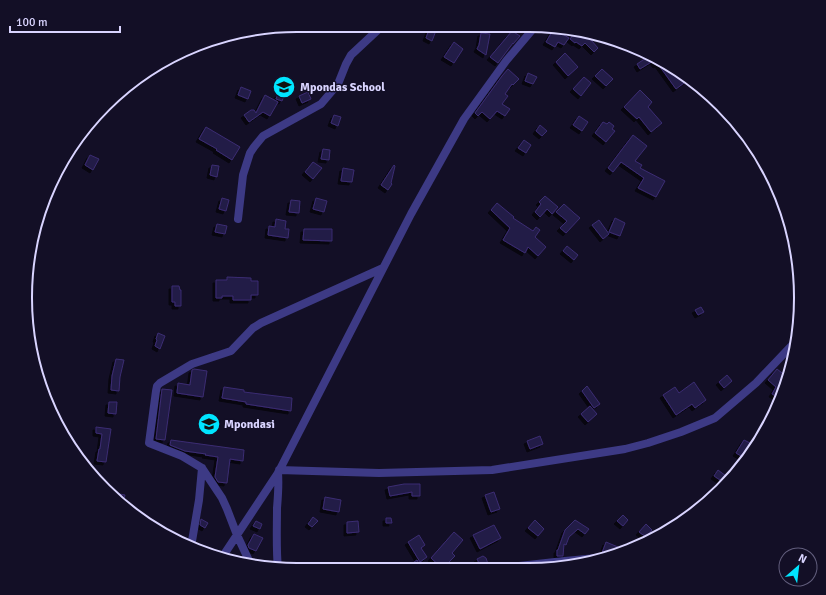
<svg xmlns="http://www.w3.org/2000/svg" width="826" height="595" font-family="Signika,sans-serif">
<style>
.building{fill:#241b47;stroke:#3b2d73;filter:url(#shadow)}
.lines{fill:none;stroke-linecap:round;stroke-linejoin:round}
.street{stroke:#3d3a85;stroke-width:8}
.labels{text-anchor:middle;stroke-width:3;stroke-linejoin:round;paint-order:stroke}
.poi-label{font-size:12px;font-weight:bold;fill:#d9d4ff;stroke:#130f26;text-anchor:start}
.rim{fill:none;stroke:#d9d4ff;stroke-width:2}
</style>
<defs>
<filter id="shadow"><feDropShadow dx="-3" dy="3" stdDeviation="0" flood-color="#0009"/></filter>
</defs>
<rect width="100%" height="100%" fill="#130f26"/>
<path class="building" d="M430 27 437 28 432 41 426 38Z
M553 30H556L569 38 564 45 558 42 555 47 546 42Z
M577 30 584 31 582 34 591 40 598 48 594 52 585 43 582 46 576 42 575 43 570 39Z
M512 31 520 36 513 44V43L498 63 490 57Z
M481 33 490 34 486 55 477 49 479 45Z
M454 42 463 49 454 63 444 57Z
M565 53 578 67 568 76 556 62Z
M649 56 665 62 688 80 676 89 658 64 656 65 653 61 640 69 637 64Z
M508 69 519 79 513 85 512 84 505 94 508 96 502 104 510 109 505 116 497 111 490 119 482 112 478 116 475 113 502 76Z
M602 69 613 79 606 86 595 76Z
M528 73 537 77 533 84 525 81Z
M584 77 591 83 581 96 573 89Z
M241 87 251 91 248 99 238 95Z
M640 90 652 102 648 107 662 123 651 132 639 117 637 119 624 107Z
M308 92 311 99 302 103 299 96Z
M278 94 284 96 282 101 276 99Z
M265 95 278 102 270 116 263 112 249 122 244 115 251 110H254L256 113Z
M334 115 341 117 338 126 331 123Z
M579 116 588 122 582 131 573 125Z
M603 122 607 124 609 122 614 126 612 129 615 131 606 142 595 133Z
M540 125 547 131 542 136 536 131Z
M206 127 240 147 232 160 216 150 217 149 199 139Z
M633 135 647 146 635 161 642 165 640 168 665 181 656 197 638 188 644 178 621 162 613 172 608 168 620 152Z
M524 140 531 145 526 153 518 148Z
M323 149 330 150 329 160 321 159Z
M90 155 99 159 93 170 85 165Z
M313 162 322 168 313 179 305 172Z
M212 165 219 166 217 177 210 175Z
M394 165 395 166 391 183 392 184 388 190 381 185Z
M343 168 354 170 352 182 341 181Z
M545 196 558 207 552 214 547 209 540 217 535 212 541 204 539 202Z
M222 198 229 200 226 211 219 209Z
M316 198 327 201 324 212 313 209Z
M291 200 300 201 299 213 289 212Z
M497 203 514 217 513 218 533 231 536 227 540 230 535 237 546 247 538 256 528 247 525 253 503 240 510 228 491 210Z
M564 204 574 213 580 218 566 233 560 228 567 221 556 212Z
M615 218 625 223 620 236 609 232Z
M276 219 286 221 285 229H289L288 238 268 235 269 226 275 227Z
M599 220 609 234 603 239 592 225Z
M217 224 227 226 225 234 215 232Z
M304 229H332V241L303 240Z
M567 246 578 255 574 260 563 251Z
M227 277 251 278V281H258V295H251V300H233V296H222V298H216V280H227Z
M172 286H179L180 290H181V306H175V302H172Z
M701 307 704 312 698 315 695 310Z
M158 333 165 336 160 349 155 346 157 340 156 339Z
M116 359 124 360 120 377 119 391 111 390 112 376Z
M194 369 207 371 203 397 177 393 178 383 190 385 192 370Z
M777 369 787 377 784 380 787 381 780 398 772 394 776 387 768 380Z
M727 375 732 381 724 388 719 382Z
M694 382 706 400 695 408 692 404 676 415 663 395 675 387 679 393Z
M587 386 600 404 594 408 582 391Z
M224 387 244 390V392L292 398 291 411 246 404V402L222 398Z
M162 389 172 390 165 440 156 439Z
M109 402H117L116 414 108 413Z
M590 406 597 414 588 422 581 414Z
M96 427 111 429 106 462 97 461 99 449H100L102 434 96 433Z
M540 436 543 444 530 449 527 441Z
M171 440 244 450 243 461 230 459 227 483 218 482 215 477 218 457 205 455 206 454 185 451 170 445Z
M744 440 754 445 746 459 736 453Z
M718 470 730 479 726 484 714 476Z
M404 484H420V496H412V492L390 496 388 487Z
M108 492 125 495 123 503 119 502Z
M494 492 500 509 491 512 485 495Z
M325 497 341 500 339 512 323 509Z
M623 515 628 520 623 526 617 521Z
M313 517 318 521 312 527 308 524Z
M386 518H391L392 523H386Z
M201 519 208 523 205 528 200 525Z
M535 520 544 529 538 536 528 528Z
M575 520 589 529 585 534 578 529 569 537 566 545 564 544 563 556H557V550H558L565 530Z
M256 521 262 524 260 529 253 526Z
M358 521 359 532 347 533V522Z
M646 524 652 530 646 537 639 532Z
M494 525 501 538 480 549 473 535Z
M454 532 463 540 452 553 455 556 443 568H442L431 558Z
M254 534 263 538 256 551 249 548 248 545Z
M419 535 425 545 421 548 427 557 420 562 408 542Z
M606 542 618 547 616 552 607 555 602 553Z
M483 556 486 558 488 564 481 567 477 559Z
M417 560 422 569H404Z"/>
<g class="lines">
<path class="street" d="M238 219 243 175 250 153 254 147 263 136 321 104 338 84 346 64 351 55 381 27
M279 470 379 473 492 470 625 449 648 443 681 432 715 418 756 383 796 341
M191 547 199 500 202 468
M221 559 278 473 411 214 464 119 506 61 533 29
M251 565 237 535 227 509 222 498 202 468 182 456 149 443 156 391 157 386 160 383 192 364 231 351 253 328 261 323 383 268
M516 568 519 566 555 562 596 558
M278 569C276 549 277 528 277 508 278 496 279 485 278 473"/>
</g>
<defs>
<g id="school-disc" transform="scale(1.15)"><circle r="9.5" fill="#00e5ff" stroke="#130f26"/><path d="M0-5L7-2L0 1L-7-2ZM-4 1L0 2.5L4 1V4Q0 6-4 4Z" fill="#111"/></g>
</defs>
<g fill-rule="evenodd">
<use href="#school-disc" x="284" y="87"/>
<use href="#school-disc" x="209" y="424"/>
</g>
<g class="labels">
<g class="poi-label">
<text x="300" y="91">Mpondas School</text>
<text x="224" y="428">Mpondasi</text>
</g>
</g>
<path d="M0 0H826V595H0ZM297 32H529A265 265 0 0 1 794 297V298A265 265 0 0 1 529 563H297A265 265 0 0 1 32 298V297A265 265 0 0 1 297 32Z" fill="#130f26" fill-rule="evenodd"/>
<path class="rim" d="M297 32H529A265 265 0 0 1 794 297V298A265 265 0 0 1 529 563H297A265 265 0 0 1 32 298V297A265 265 0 0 1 297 32Z"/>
<g transform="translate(798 567) rotate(28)"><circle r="19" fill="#130f26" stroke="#625e7d"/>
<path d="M0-3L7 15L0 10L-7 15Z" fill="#00e5ff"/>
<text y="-6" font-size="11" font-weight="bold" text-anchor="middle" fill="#d9d4ff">N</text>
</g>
<path d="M10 26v6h110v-6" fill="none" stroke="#d9d4ff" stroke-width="2"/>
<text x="16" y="26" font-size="12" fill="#d9d4ff" stroke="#130f26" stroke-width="3" paint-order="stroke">100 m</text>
</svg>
